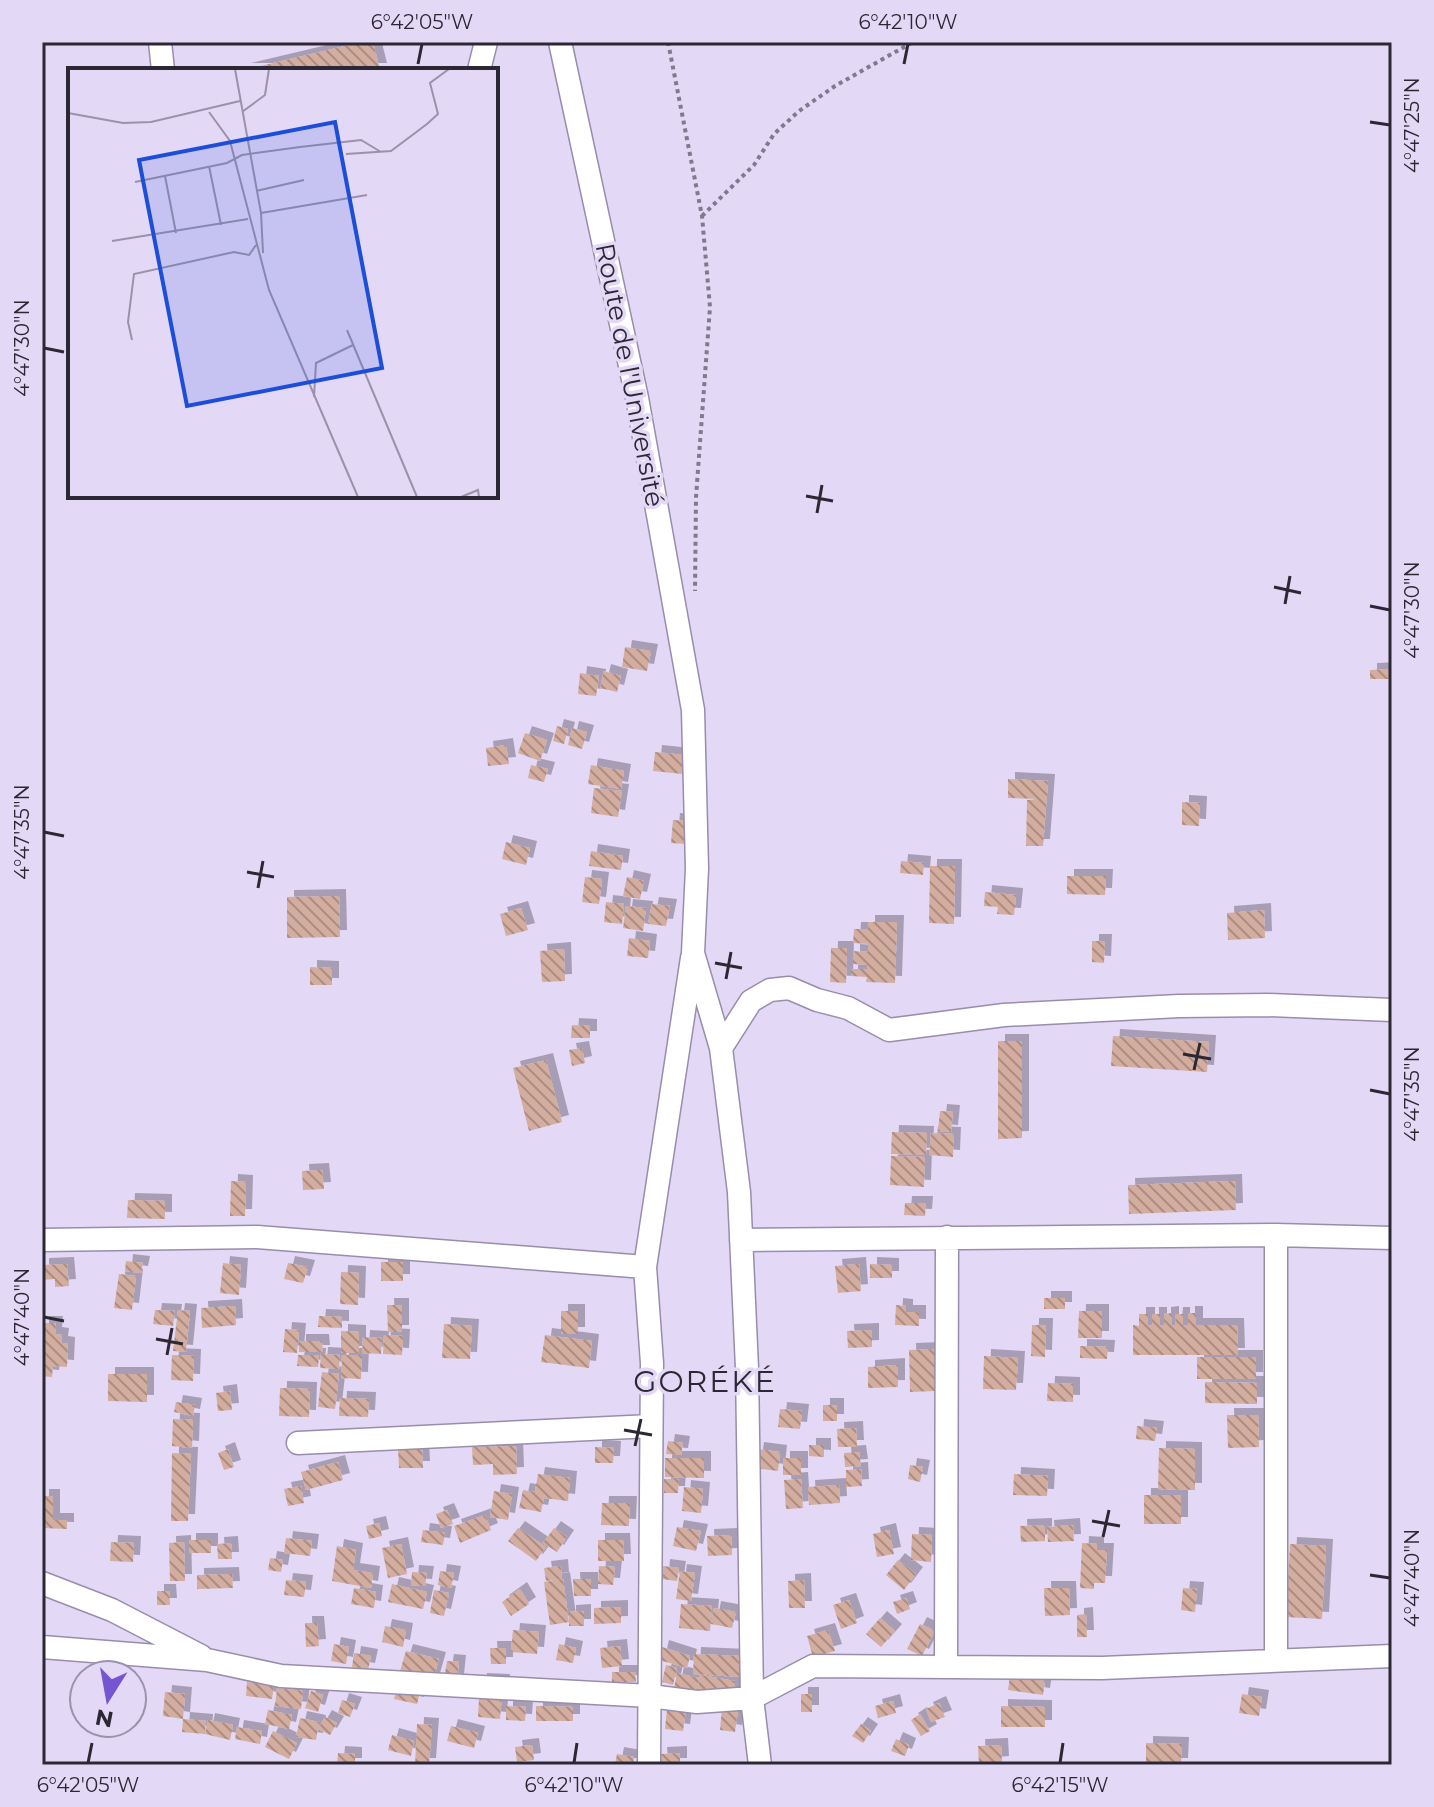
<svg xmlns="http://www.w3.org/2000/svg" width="1434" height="1807" font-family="Montserrat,sans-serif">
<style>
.building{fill:url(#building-back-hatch);filter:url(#shadow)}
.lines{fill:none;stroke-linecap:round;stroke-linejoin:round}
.minor-casing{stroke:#988daa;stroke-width:25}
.path{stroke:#81798d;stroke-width:4;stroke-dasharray:4 4;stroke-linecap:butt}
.minor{stroke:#fff;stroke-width:22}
.ticks{fill:none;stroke:#2c2833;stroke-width:3}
.labels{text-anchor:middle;stroke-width:7;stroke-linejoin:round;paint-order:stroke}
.street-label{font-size:26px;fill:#2c2833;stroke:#e4d8f7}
.quarter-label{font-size:30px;letter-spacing:2px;fill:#2c2833;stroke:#e4d8f7}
.inset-road{fill:none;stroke:#9a92a9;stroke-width:2}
.view{fill:#1d4ed8;fill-opacity:0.15;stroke:#1d4ed8;stroke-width:4}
.inset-edge{fill:none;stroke:#2c2833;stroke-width:4}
.neatline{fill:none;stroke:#2c2833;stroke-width:3}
.ticks-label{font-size:20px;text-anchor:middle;fill:#2c2833}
</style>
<defs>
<pattern id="building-back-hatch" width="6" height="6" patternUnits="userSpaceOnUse" patternTransform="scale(2)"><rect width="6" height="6" fill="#d3ad9f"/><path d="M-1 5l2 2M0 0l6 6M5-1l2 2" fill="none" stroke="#ab8d82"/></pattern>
<filter id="shadow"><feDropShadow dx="7" dy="-7" stdDeviation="0" flood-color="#0004"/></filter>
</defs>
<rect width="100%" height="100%" fill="#e4d8f7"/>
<path class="building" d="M362 42H373L380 70H244Z
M625 647 651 651 647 671 622 667Z
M1392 669V679H1370V670Z
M604 671 621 676 617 692 600 688Z
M580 673 599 676 596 696 578 694Z
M557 726 568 729 564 744 553 741Z
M572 728 587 732 582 749 568 745Z
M525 733 547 740 540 761 518 753Z
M506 745 509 764 488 766 486 748Z
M655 752 685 755 683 774 653 771Z
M531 765 548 769 544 782 528 778Z
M591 765 624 771 621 789 588 784Z
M1008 779 1048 781 1043 846H1026L1027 800 1039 799 1008 798Z
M594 788 622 791 618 817 591 813Z
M1182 802 1200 803 1199 826 1182 825Z
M673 820 688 821 687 844 671 843Z
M506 842 530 848 526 865 502 859Z
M591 851 623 856 621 870 589 866Z
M901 861 924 863 923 875 900 873Z
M930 866H955L954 924 929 923Z
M1067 876H1106L1105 895 1067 894Z
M585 877 602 879 599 904 582 902Z
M627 877 644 881 640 899 623 896Z
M985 892 1016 895 1014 915 997 914 998 907 984 906Z
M339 896 340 937 287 938V897Z
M606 902 624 904 622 924 604 922Z
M652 904 670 906 666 926 648 924Z
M626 906 646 908 643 931 623 928Z
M521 908 528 930 506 936 500 914Z
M1264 910 1265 938 1228 940 1227 913Z
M868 922H897L895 983 866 982 867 977 851 976V969H867V965L853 964V951L868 952V944L853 943 854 929H868Z
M629 938 650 941 648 958 627 956Z
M1092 941H1105L1104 963 1092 962Z
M831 948H847L846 983 830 982Z
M564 949 565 981 542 982 540 951Z
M310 967 332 968V985H310Z
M572 1025 590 1026V1038H571Z
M1113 1036 1209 1042 1207 1072 1111 1066Z
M998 1041H1022V1138L998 1139Z
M582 1048 585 1063 572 1066 569 1050Z
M546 1060 562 1122 529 1131 513 1068Z
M940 1111 953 1112 951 1132 938 1131Z
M892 1132 927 1133 926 1155 891 1154Z
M931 1133 954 1134 953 1157 929 1155Z
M891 1156 925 1157 924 1187 890 1185Z
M322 1170 324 1189 303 1190 302 1171Z
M231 1181 246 1182 245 1216H230Z
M1235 1181 1236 1210 1129 1214 1128 1185Z
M128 1200 165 1201V1219L127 1218Z
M905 1203H926L925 1216 904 1215Z
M126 1261 143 1263 141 1273 125 1271Z
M381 1262H403V1281H381Z
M223 1263 241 1265 239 1295 220 1293Z
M288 1263 308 1267 303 1283 284 1279Z
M67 1264 69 1286 55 1287V1279L42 1280V1265Z
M859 1264 861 1291 838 1293 835 1266Z
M870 1264 892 1265V1278H870Z
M341 1272 359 1273 358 1305 340 1304Z
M119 1274 136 1276 132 1310 114 1308Z
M1044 1298H1065V1309H1044Z
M387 1305H402V1332H388Z
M896 1305 906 1306V1312H919V1326L895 1325Z
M235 1306 236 1325 202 1328 201 1308Z
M155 1310 175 1311 173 1326 153 1324Z
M178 1310 190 1311 186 1352 173 1351Z
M561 1311H578V1334H561Z
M1079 1311H1102V1338H1078Z
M1172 1313V1325L1175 1326 1176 1314H1183V1325L1188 1326V1313H1196V1325H1237L1238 1355H1133V1325L1139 1326V1314H1148V1325L1152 1326V1314H1160V1325H1164V1314Z
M319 1316 342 1317V1328L318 1327Z
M42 1323H56L55 1334 62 1335 61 1343 68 1344 67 1367 53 1366 52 1377 42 1376Z
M444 1324 472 1326 470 1359 442 1358Z
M1032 1325H1046L1045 1357 1031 1356Z
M285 1329 299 1330 297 1353 283 1352Z
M872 1330V1347L848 1348 847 1331Z
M341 1331 359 1332V1353H341Z
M384 1335 403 1336 402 1355 383 1354Z
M545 1335 592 1341 589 1368 541 1362Z
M363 1337 382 1338 381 1354 362 1353Z
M299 1341H322L323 1352H299Z
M1080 1346 1108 1347 1107 1359 1080 1358Z
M935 1349 936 1391 910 1392 909 1350Z
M321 1354 340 1355 339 1369 320 1368Z
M172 1355 194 1356 193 1381 171 1380Z
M298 1355H319L318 1367 297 1366Z
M342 1355H362L361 1379 341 1378Z
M984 1356 1018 1358 1016 1390 983 1389Z
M1197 1357H1256V1379H1197Z
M898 1365V1387L868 1388V1367Z
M322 1372 339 1374 335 1409 318 1407Z
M108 1374H147V1402L108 1401Z
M1205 1382 1257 1383V1404L1205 1403Z
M1048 1383 1073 1384V1402L1047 1401Z
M280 1388 310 1389 309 1417 279 1416Z
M230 1391 232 1410 218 1411 216 1393Z
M340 1398 369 1399 368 1417 339 1416Z
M176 1402 195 1405 193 1416 174 1412Z
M823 1405H837V1421H823Z
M780 1409 802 1411 800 1429 778 1427Z
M1227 1415H1258L1259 1447 1228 1448Z
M173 1419 193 1420 192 1448 172 1446Z
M1137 1426 1157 1428 1155 1441 1136 1439Z
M856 1428 857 1447H838L837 1429Z
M668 1441 683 1443 681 1455 666 1454Z
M809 1445H824V1457L809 1456Z
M516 1446 517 1474 493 1475V1464L473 1465 472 1447Z
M595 1447 614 1448 613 1463H595Z
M1159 1448 1195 1449V1490L1158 1489Z
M228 1449 234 1467 224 1470 218 1453Z
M398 1449H422L423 1468H399Z
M757 1449 780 1452 778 1471 754 1468Z
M859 1452 861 1466 845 1467 844 1453Z
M172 1453 191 1454 188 1521H171Z
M665 1458H704V1478L665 1477Z
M783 1458H801V1475H783Z
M338 1462 343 1480 306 1490 301 1472Z
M910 1465 923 1467 920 1482 908 1479Z
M861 1469 862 1486 846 1487V1470Z
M538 1474 570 1478 568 1501 544 1498 541 1512 519 1508 523 1490 535 1492Z
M1014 1474 1048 1476 1047 1496 1013 1495Z
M664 1479H679L678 1493H664Z
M801 1479 803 1508 786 1509 784 1480Z
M839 1485 840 1503 809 1505 808 1487Z
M301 1486 304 1503 288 1506 284 1489Z
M684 1487 703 1489 701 1513 682 1511Z
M494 1491 512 1494 508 1520 490 1517Z
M1144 1495H1181V1524H1144Z
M42 1496H53V1520H67V1529L42 1528Z
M602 1503H630L629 1526 601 1525Z
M447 1510 453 1524 441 1528 436 1514Z
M485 1515 491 1530 460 1543 454 1526Z
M379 1523 382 1536 369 1539 366 1526Z
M1045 1525V1541L1021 1542 1020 1526Z
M1073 1525 1074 1541 1048 1542 1047 1527Z
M677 1527 701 1531 696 1551 673 1546Z
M518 1528 546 1547 536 1561 508 1541Z
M554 1528 567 1537 557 1552 543 1543Z
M423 1530 445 1533 443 1545 421 1542Z
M889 1530 894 1554 877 1557 873 1534Z
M912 1534 932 1535 931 1562 911 1560Z
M731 1535 732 1555 708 1556 707 1536Z
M286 1538 312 1541 310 1556 284 1553Z
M189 1540H211V1553H189Z
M598 1540H623L624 1561H598Z
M111 1542 134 1543 133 1562 110 1561Z
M184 1542 185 1581H170L169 1543Z
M231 1543 232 1559H218L217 1544Z
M1082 1543 1097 1544V1550H1107L1105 1583H1094V1589L1080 1588Z
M401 1544 407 1574 388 1578 382 1548Z
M1290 1544 1326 1546 1322 1619 1286 1617Z
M337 1546 356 1550 353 1570 373 1573 371 1588 332 1581Z
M270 1558 283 1560 281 1572 268 1570Z
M898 1560 916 1574 904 1590 886 1575Z
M561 1566 562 1579 546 1581 544 1568Z
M599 1566 615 1567 613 1585 598 1584Z
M663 1566 679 1568 677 1581 662 1579Z
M440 1571 454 1573 451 1588 438 1585Z
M680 1571 695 1573 691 1601 676 1599Z
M412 1572 427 1573 425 1586 411 1585Z
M232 1574 233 1588 197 1589V1575Z
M563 1579 569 1622 550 1625 544 1582Z
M573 1579H591V1596H574Z
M286 1580 306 1582 304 1597 284 1595Z
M804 1580 805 1608H789L788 1581Z
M392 1584 427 1592 423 1609 388 1602Z
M354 1588 376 1592 374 1608 351 1604Z
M1044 1588H1069L1070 1615 1045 1616Z
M1183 1588 1197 1589 1195 1612 1181 1610Z
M520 1589 529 1604 511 1616 502 1602Z
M434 1590 449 1593 444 1616 430 1613Z
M157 1591H169L170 1605H157Z
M906 1598 910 1609 897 1614 893 1602Z
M849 1600 857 1623 841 1629 833 1605Z
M681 1604 712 1606 710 1631 679 1628Z
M621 1607V1623L594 1624V1608Z
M714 1608 736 1612 732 1628 711 1624Z
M584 1611V1626H569V1612Z
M1086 1614 1087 1637H1077V1615Z
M880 1618 895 1631 881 1647 866 1634Z
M305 1623H317L319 1646 306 1647Z
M920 1624 935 1631 922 1656 907 1649Z
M385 1626 406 1630 403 1647 382 1642Z
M513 1630 539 1632 537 1654 511 1652Z
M828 1630 835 1651 813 1657 807 1636Z
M334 1644 349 1647 346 1664 331 1661Z
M559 1644 576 1648 573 1663 556 1660Z
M620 1646 622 1666 602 1668 600 1648Z
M662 1647 690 1656 687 1668 659 1660Z
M490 1648H506V1664H491Z
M406 1651 439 1659 433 1680 400 1671Z
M354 1653 371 1656 368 1670 352 1667Z
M694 1654 741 1656 739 1677 693 1674Z
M447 1661 459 1662 457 1681 444 1679Z
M666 1665 677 1668 673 1685 662 1682Z
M612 1672H635L636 1682H612Z
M677 1673 699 1678 695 1699 673 1694Z
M400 1675 423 1680 417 1704 394 1699Z
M700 1675 735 1681 731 1708 696 1701Z
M1010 1676 1045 1681 1043 1695 1008 1690Z
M480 1680 503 1681 500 1719 478 1717Z
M247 1682 274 1685 272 1699 246 1696Z
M277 1688 303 1691 301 1709 275 1706Z
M311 1691 323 1695 318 1712 305 1708Z
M165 1692 185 1694 183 1719 163 1716Z
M801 1694H812V1712H801Z
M1242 1694 1262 1697 1259 1716 1239 1713Z
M342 1700 355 1704 350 1717 338 1713Z
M668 1700 687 1702 683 1731 665 1729Z
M893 1701 896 1713 878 1718 875 1706Z
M939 1703 945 1717 931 1722 926 1709Z
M506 1706 526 1707 525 1721 506 1720Z
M536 1706 573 1707V1721H536Z
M1001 1706 1045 1707V1727H1001Z
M722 1708 738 1709 735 1732 720 1730Z
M268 1710 292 1715 289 1729 265 1724Z
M920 1714 930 1731 921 1736 911 1720Z
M325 1717 337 1723 330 1735 318 1729Z
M300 1718 319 1722 316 1740 296 1737Z
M183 1719 206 1721 205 1734 182 1732Z
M208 1720 233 1725 230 1740 205 1734Z
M417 1724 432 1725 429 1765H415Z
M861 1724 871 1731 863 1743 852 1736Z
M451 1726 478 1733 474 1748 447 1741Z
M237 1727 262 1731 260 1744 235 1739Z
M273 1731 297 1743 289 1759 265 1747Z
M392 1735 414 1741 411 1756 388 1750Z
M896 1739 909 1745 905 1756 891 1751Z
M1146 1743 1182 1744 1181 1765H1146Z
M532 1745 534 1760 517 1762 515 1747Z
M1001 1745 1002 1763 979 1765 978 1746Z
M338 1753 355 1754V1765H337Z
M680 1753V1765H661L660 1754Z
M617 1754 634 1757 633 1765H615Z"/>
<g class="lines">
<g class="minor-casing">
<path id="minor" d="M160 42 163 70
M560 42 637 398 693 710 697 868 693 953 721 1048 739 1192 747 1368 752 1698 760 1765
M479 70 486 42
M721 1048 751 1001 770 990 789 988 817 1000 848 1008 889 1030 1004 1015 1179 1006 1268 1005 1392 1010
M42 1240 257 1237 645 1267
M741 1240 1276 1235 1392 1238
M298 1443 651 1426
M42 1583 112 1610 201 1656
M42 1647 207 1660 281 1676 650 1696 697 1702 752 1698 813 1666 1102 1668 1392 1656
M1276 1658V1235
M946 1665 947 1237
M649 1765 652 1363 645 1267 692 958"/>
</g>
<path class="path" d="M668 42 702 216 710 307 696 497 695 591
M702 216 754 165 774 134 799 111 835 86 913 42"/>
<use href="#minor" class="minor"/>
</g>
<path class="ticks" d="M418 64 422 44M904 64 908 44M1370 122 1390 125M44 348 64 352M806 496 833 501M817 513 822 485M1274 587 1301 593M1285 604 1290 576M1370 606 1390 610M44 832 64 836M247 872 274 877M258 888 263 861M715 963 742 968M726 979 731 952M1183 1054 1211 1059M1194 1070 1200 1043M1370 1090 1390 1094M44 1317 64 1321M156 1339 183 1344M167 1355 172 1328M624 1430 652 1435M635 1446 641 1419M1092 1521 1120 1526M1103 1537 1109 1510M1370 1575 1390 1578M88 1763 92 1743M574 1763 577 1743M1060 1763 1063 1743"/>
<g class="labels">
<g class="street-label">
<text transform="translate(630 375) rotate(79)" y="9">Route de l'Université</text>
</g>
<g class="quarter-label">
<text x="705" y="1392">GORÉKÉ</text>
</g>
</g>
<g transform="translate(68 68)">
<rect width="430" height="430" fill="#e4d8f7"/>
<path class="inset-road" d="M167 1 193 145 195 185M141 44 162 73 201 222 290 429M174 44 197 27 201 1M0 45 55 55 83 54 172 33M278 86 323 83 359 56 370 46 362 15 381 1M141 98 153 157M97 108 108 165M67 114 159 95 174 87 232 79 293 72 313 84M188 123 236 112M193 145 299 127M44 173 180 151M279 262 349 429M64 272 60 254 66 206 166 184 181 187 188 177M246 329 248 295 285 277M393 429 410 422 411 429"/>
<path class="view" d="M267 54 314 300 119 338 71 92Z"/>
<rect width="430" height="430" class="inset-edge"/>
</g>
<rect width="1434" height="1807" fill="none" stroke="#e4d8f7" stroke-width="88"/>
<g transform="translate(108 1699) rotate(191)"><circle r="38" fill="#e4d8f7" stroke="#9a92a9" stroke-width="2"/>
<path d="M0-6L14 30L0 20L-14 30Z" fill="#7556d0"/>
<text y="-12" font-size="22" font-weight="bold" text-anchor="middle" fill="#2c2833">N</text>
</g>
<rect x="44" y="44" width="1346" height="1719" class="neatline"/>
<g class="ticks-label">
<text x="422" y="29">6°42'05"W</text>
<text x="908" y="29">6°42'10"W</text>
<text transform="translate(1412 125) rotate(-90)" y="7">4°47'25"N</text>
<text transform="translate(22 348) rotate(-90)" y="7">4°47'30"N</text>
<text transform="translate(1412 610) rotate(-90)" y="7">4°47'30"N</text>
<text transform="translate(22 832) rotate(-90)" y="7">4°47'35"N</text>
<text transform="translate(1412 1094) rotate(-90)" y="7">4°47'35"N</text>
<text transform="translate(22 1317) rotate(-90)" y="7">4°47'40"N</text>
<text transform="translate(1412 1578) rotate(-90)" y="7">4°47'40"N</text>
<text x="88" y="1792">6°42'05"W</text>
<text x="574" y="1792">6°42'10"W</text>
<text x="1060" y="1792">6°42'15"W</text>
</g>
</svg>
